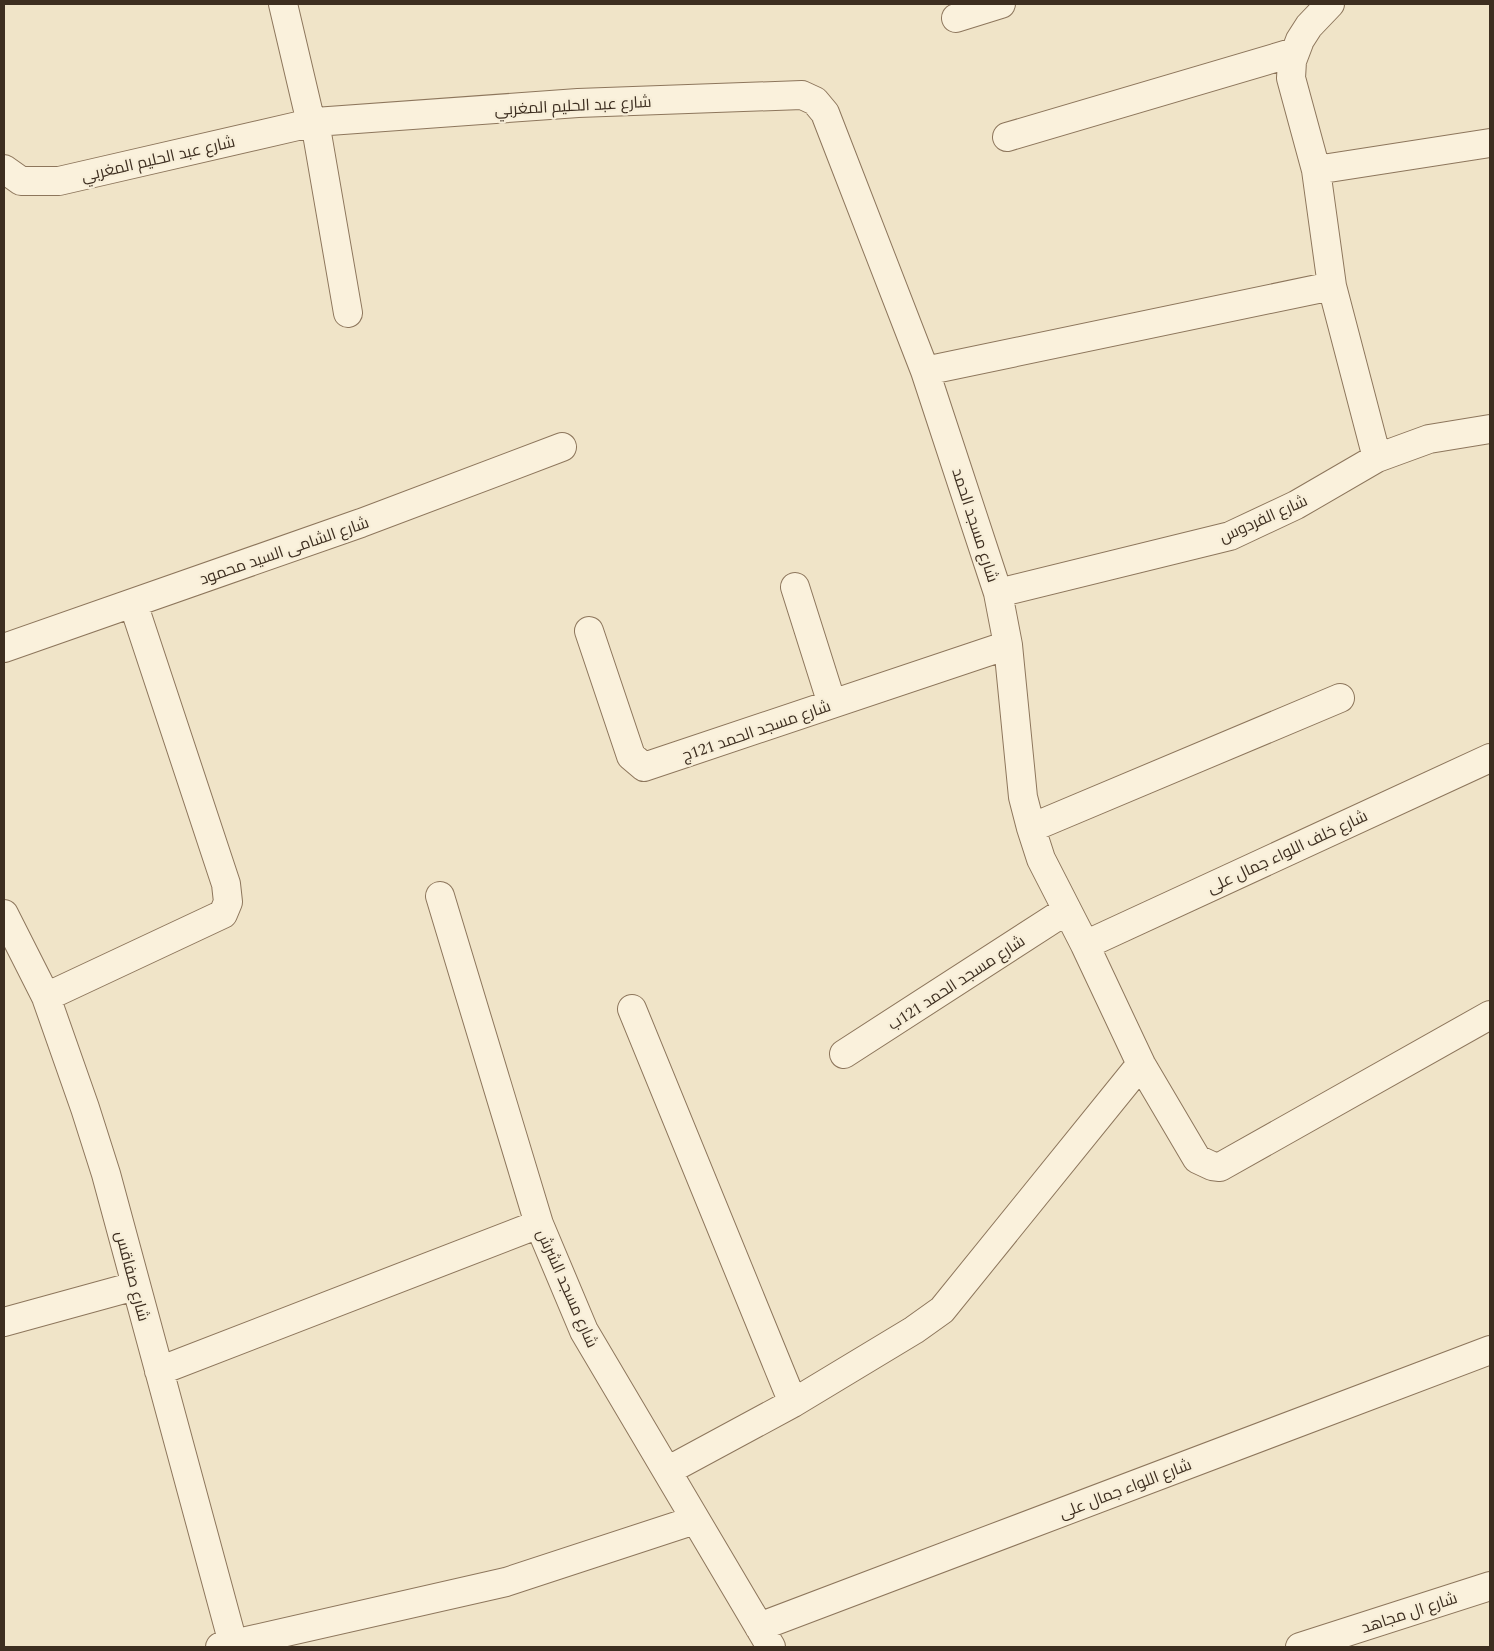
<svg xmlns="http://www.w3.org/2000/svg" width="1494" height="1651" font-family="Spectral,Cairo,serif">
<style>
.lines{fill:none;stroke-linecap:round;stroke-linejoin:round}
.minor-casing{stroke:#8d765c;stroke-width:30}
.minor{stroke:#faf1dc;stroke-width:28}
.labels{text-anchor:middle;stroke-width:4.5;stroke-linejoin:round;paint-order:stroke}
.street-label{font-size:16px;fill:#3d2e20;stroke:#f7eed8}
</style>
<rect width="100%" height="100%" fill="#f0e4c8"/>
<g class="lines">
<g class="minor-casing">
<path id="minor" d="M283 4 311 123
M1330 4 1309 26 1300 40 1292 61 1291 78 1316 170 1332 286 1377 458
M956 18 1001 4
M315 122 348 313
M1007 137 1295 52
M4 169 21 181H59L315 122 578 103 802 95 815 101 825 113 925 371 998 593 1008 645 1023 797 1031 828 1041 859 1085 945 1141 1064 1197 1159 1212 1166 1220 1167 1490 1015
M1316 170 1490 143
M925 371 1332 286
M795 587 832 704
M998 593 1230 536 1296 505 1377 458 1429 439 1490 429
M589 631 631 756 644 767 1008 645
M4 648 361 523 562 447
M1031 828 1340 698
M440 896 539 1224 584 1331 771 1647
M4 914 46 997 85 1108 106 1174 234 1647
M1085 945 1490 758
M46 997 223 914 228 902 226 884 133 603
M632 1009 793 1403
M844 1054 1067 910
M4 1322 135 1286
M159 1371 539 1224
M667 1471 793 1403 914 1330 942 1310 1141 1064
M759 1627 1490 1350
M220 1647 506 1582 695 1520
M1300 1647 1490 1586"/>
</g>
<use href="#minor" class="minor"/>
</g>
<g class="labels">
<g class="street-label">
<text transform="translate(573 105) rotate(-3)" y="6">شارع عبد الحليم المغربي</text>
<text transform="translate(158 158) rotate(-13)" y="6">شارع عبد الحليم المغربي</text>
<text transform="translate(1263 518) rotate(-24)" y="6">شارع الفردوس</text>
<text transform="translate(976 525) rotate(72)" y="6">شارع مسجد الحمد</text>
<text transform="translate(284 550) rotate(-19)" y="6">شارع الشامى السيد محمود</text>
<text transform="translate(756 730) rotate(-19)" y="6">شارع مسجد الحمد 121ج</text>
<text transform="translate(1287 851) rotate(-25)" y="6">شارع خلف اللواء جمال على</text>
<text transform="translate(956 982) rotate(-33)" y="6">شارع مسجد الحمد 121ب</text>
<text transform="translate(133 1276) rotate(75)" y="6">شارع صفاقس</text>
<text transform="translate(568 1288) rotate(66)" y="6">شارع مسجد الشرش</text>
<text transform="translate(1125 1488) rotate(-21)" y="6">شارع اللواء جمال على</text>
<text transform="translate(1409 1612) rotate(-18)" y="6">شارع ال مجاهد</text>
</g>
</g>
<rect width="1494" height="1651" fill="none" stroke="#3d2e20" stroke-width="10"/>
</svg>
